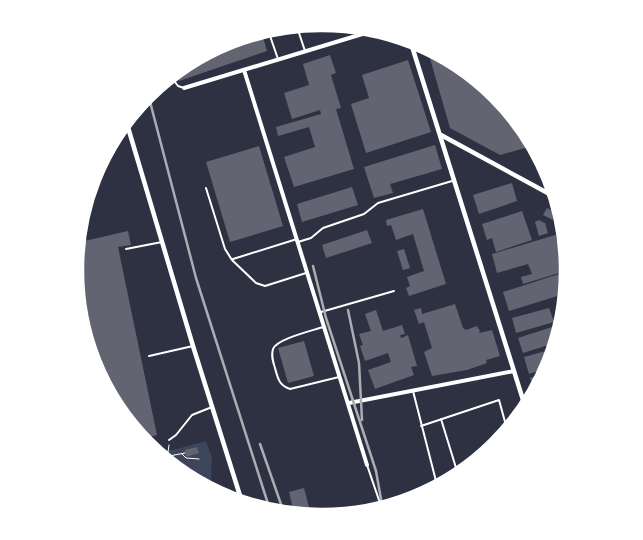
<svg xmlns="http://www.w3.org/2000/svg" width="643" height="540" font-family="'Fira Sans Condensed',sans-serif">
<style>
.green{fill:#3c4559}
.building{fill:#626471}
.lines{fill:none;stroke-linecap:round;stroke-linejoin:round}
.path{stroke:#fff;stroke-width:1}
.service{stroke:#fff;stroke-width:2}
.minor{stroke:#fff;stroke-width:4}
.tertiary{stroke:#fff;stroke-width:4.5}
.rail{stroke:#abadb3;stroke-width:2.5}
.rim{fill:none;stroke:#fff;stroke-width:2.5}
</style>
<rect width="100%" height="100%" fill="#2d3142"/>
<path class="green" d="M206 441 212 457 211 478 215 491 153 449 162 448 165 450H173Z"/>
<path class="building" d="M322 23 338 26 315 32 313 24Z
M262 34 267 51 179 81 178 74 227 41Z
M427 48 497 95 503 105 505 112 507 111 526 140 529 147 500 155 450 128Z
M330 55 336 73 331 75 341 108 336 109 354 169 294 187 284 157 315 147 309 127 278 136 276 127 321 114 320 110 292 119 284 93 309 85 303 64Z
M408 60 431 132 366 153 351 104 369 98 362 75Z
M435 145 442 169 390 184 393 193 374 198 364 167Z
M259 146 283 226 230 242 206 162Z
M512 183 517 201 479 214 473 195Z
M352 187 358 205 302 222 297 204Z
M547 208 556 213 553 220 543 215Z
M423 209 446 284 409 296 406 288 410 286 407 277 424 271 413 234 396 240 391 225 387 226 386 220Z
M522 211 532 240 496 252 492 238 487 240 482 224Z
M539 220 545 223 548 233 539 236 535 222Z
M367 230 372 243 326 258 322 245Z
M128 231 131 245 118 247 157 435 142 439 93 364 74 270 80 242Z
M562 233 569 270 523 284 521 277 532 274 528 264 497 273 492 254Z
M404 249 410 268 403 270 397 251Z
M559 274 564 294 509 311 503 292Z
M455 304 463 328 466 330 477 326 480 331 479 333 492 330 500 356 486 360 487 363 467 370 432 376 424 352 432 348 424 322 419 324 414 310 421 308 422 314Z
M549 308 554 322 516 333 512 318Z
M376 310 383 331 402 325 405 334 400 335 401 338 408 335 417 366 411 367 414 375 375 389 368 370 391 362 388 353 365 361 360 346 363 345 359 334 371 331 365 314Z
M558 325 555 343 523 353 518 338Z
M304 341 314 376 288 383 278 348Z
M553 349 550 365 548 368 529 374 524 357Z
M545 373 534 389 530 378Z
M197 447 199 453 186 457 185 450Z
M304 488 311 515 294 512 289 492Z"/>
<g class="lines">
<path class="path" d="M182 454 186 458 199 459
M164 457 185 453
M167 459 169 445"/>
<path class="service" d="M297 27 305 51
M269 33 278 59
M172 78 178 86 184 88
M206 188 225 249 232 260 256 283 265 286 306 273
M298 242 311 238 323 228 364 214 378 203 452 181
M126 249 162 242
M233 259 297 239
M321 312 394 291
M323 327C311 331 277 339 273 349 271 356 273 362 275 368 278 379 279 385 290 389L339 377
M149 356 193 346
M413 391 437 485
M441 419 457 471
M421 426 499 400 507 429
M169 440 176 435 192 415 212 407
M367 465 381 506"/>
<path class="minor" d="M244 70 367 465
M184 88 369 32
M349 403 514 371"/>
<path class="tertiary" d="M410 40 524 403
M127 124 193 346 242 502
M441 135 555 197"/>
<path class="rail" d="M148 94 196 278 269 507
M313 266 326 318 376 471 382 505
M348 310 359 363 362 420
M260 444 283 510"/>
</g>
<path d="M0 0H643V540H0ZM321 31H322A238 238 0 0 1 560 269V271A238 238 0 0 1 322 509H321A238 238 0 0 1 83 271V269A238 238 0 0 1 321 31Z" fill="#fff" fill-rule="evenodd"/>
<path class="rim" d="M321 31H322A238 238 0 0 1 560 269V271A238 238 0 0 1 322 509H321A238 238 0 0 1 83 271V269A238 238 0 0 1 321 31Z"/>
</svg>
